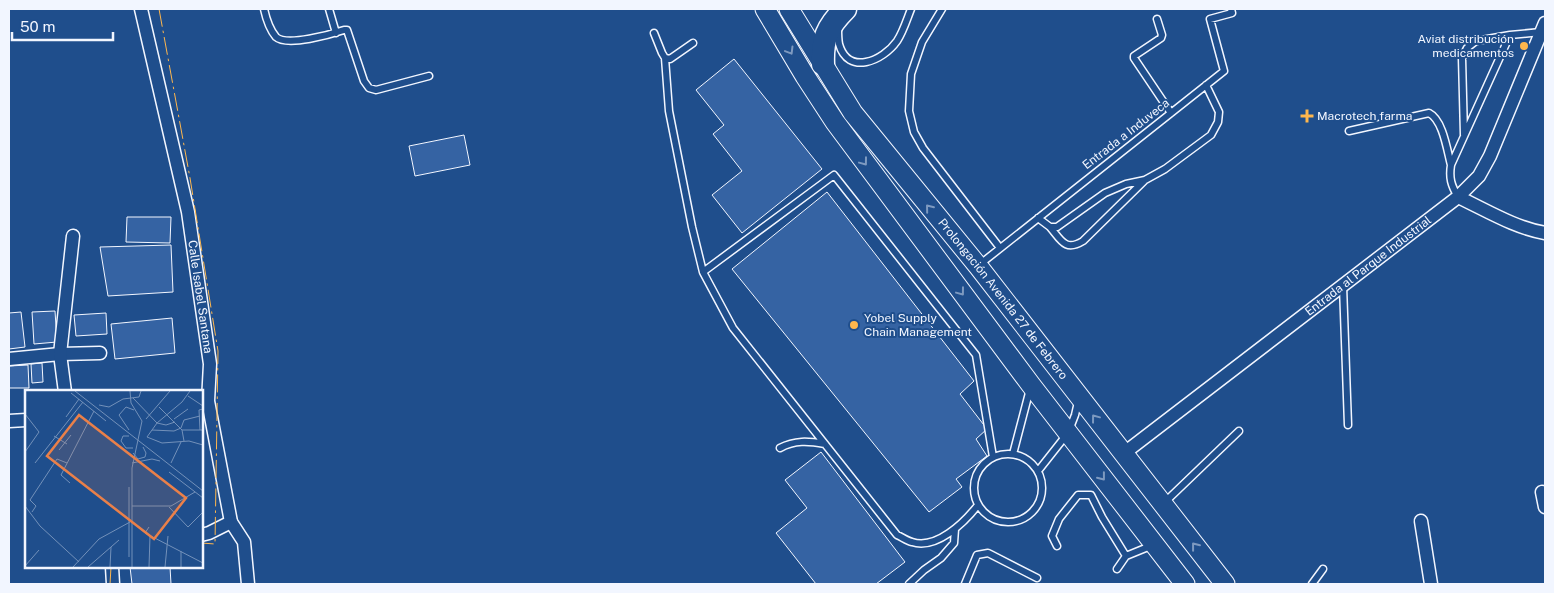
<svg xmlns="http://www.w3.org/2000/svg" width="1554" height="593" font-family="'Public Sans',sans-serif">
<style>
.building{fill:#3563a3;stroke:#f2f6ff}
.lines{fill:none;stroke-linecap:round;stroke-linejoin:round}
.lane-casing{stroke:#f2f6ff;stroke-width:9}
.street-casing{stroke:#f2f6ff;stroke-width:15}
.primary-casing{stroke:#f2f6ff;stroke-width:21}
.highway-casing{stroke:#f2f6ff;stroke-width:25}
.lane{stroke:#1f4e8c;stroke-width:6}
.street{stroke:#1f4e8c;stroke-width:12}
.primary{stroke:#1f4e8c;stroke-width:19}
.highway{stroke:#1f4e8c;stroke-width:22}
.power{stroke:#ffb74d;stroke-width:1;stroke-dasharray:18 4 2.5 4;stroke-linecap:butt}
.oneway{stroke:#7e9ac0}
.poi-dot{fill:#ffb74d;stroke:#1f4e8c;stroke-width:2}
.labels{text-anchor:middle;stroke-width:4;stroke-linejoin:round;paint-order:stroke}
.poi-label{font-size:12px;fill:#f2f6ff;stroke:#1f4e8c;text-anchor:start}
.street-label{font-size:12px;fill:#f2f6ff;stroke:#1f4e8c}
.inset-road{fill:none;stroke:#7391ba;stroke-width:1}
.view{fill:#ea8049;fill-opacity:0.15;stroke:#ea8049;stroke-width:2.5}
.inset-edge{fill:none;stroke:#f2f6ff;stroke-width:2.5}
</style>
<rect width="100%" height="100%" fill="#1f4e8c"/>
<path class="building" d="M734 59 822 169 742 233 712 195 742 171 713 134 724 125 696 90Z
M464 135 470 165 415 176 409 146Z
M827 192 974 381 960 394 987 429 976 439 987 456 956 479 962 487 929 512 732 269Z
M127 217H171L170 243 126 242Z
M171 245 173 292 108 296 100 247Z
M55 311 57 342 34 344 32 312Z
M21 312 25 347 9 349V313Z
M106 313 107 334 76 336 74 315Z
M172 318 175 353 115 359 111 324Z
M42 363 43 382 32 383 31 364Z
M28 365 29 388H9V366Z
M821 452 905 562 876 584H816L776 533 807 508 785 480Z
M130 567H170L171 584H132Z"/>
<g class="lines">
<g class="lane-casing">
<path id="lane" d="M264 9C266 18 270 30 276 37 287 47 332 34 344 30H347L364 81 369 88 376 90 429 76
M329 9 336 33
M942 9 922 42 911 74 909 111 914 132 923 148 1000 248
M1157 19 1162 35 1161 38 1134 56V58L1171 113
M838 28C838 33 838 39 839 44 848 76 883 61 897 41 903 32 907 19 911 9
M654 33 662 53 665 58 670 59 693 43
M665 58 669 111 692 227 703 272 733 328 897 535C902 537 907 541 912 542 936 550 964 523 978 505
M1349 131 1429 113C1443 120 1447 150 1451 165
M1464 135 1462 58 1467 48 1476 41 1510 35 1541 32
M1458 197C1451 185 1449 178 1451 165L1510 35
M1038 218 1050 227H1057L1105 193 1126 184 1145 180 1165 169 1211 135 1218 122 1219 112 1206 85
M1050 227C1061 240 1065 252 1083 241L1144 181
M979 265 1224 71 1210 19 1232 13 1231 9
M703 272 834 175 976 355 993 457
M1343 286 1348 425
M780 448C795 440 808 441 825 444
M974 488a34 34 0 1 1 68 0a34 34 0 1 1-68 0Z
M1013 454 1030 389
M1038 471 1068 433 1075 415 1078 402
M1164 503 1239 431
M1057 546 1052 536 1059 519 1078 495H1091L1102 517 1126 556
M1117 569 1126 556 1153 545
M909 584 924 570 941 558 954 543 955 529
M965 584 977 555 988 553 992 555 1037 578
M1312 584 1323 569"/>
</g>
<g class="street-casing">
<g id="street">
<path id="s1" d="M141 9 188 212 210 364 208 401 231 522 244 542 248 584"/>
<path d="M1458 197C1486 210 1515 228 1545 233"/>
<path d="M9 359 60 354 100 353"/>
<path d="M65 392 60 354 73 236"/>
<path d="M9 421 26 420"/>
<path id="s2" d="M1123 454 1458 197 1479 176 1490 156 1545 23"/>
<path d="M1542 492 1545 507"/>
<path d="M1421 521 1431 584"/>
<path d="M201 535 209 533 231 522"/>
<path d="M112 567 113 584"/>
</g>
</g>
<g class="primary-casing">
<g id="primary">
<path d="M765 9 805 76 835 122 1031 385 1185 584"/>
<path id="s3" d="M789 9 853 113 978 266 1225 584"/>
</g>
</g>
<g class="highway-casing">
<path id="highway" d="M823 64C822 39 827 27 845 9"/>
</g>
<use href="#lane" class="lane"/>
<use href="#street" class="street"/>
<use href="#primary" class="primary"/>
<use href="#highway" class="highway"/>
<path class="power" d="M159 9 190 178 218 351 215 544 201 543
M110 584 111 567"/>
</g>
<defs><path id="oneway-chevron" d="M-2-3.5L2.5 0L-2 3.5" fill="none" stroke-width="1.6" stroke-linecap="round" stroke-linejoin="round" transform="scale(1.25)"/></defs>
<g class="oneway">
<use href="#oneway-chevron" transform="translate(790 51) rotate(59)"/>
<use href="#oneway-chevron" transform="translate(864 162) rotate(53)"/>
<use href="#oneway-chevron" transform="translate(929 208) rotate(-129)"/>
<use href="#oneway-chevron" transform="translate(961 292) rotate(53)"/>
<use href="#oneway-chevron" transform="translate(1095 418) rotate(-127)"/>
<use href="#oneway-chevron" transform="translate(1102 477) rotate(52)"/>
<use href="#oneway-chevron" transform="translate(1195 546) rotate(-128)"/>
</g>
<g class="poi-dot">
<circle cx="1524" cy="46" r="5"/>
<path d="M1304.5 108.5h5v5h5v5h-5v5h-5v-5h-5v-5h5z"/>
<circle cx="854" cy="325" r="5"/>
</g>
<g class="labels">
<g class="poi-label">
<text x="1514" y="43" text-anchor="end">Aviat distribución<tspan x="1514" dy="14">medicamentos</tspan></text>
<text x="1317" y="120">Macrotech farma</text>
<text x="864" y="322">Yobel Supply<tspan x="864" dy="14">Chain Management</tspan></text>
</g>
<g class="street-label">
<text transform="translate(1126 134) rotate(-38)" y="4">Entrada a Induveca</text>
<text dy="4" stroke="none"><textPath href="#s2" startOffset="309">Entrada al Parque Industrial</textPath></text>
<text dy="4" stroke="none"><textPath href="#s1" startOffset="294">Calle Isabel Santana</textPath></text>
<text dy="4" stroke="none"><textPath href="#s3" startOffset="361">Prolongación Avenida 27 de Febrero</textPath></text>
</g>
</g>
<g transform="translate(25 390)">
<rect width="178" height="178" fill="#1f4e8c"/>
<path class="inset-road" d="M50 1 178 101M105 1 106 13 117 31 107 78V177M46 3 81 31M163 6 178 16M108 8 132 33 122 47 137 53 164 51 178 55M74 15 84 17 98 9 114 7 116 1M134 17 157 40 159 51M0 24 14 42 0 62M41 27 54 9M121 29 145 1M149 29 163 19M132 33 157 12 165 1M132 33 141 35 150 32M104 40 94 25 101 17 109 20M127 40 149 41 156 38 159 30 175 26M157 40H178M175 40 174 20 178 19M29 46 42 54M104 46H98L96 51 101 58H108M34 60 46 45M108 63 113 69 120 67 121 63 118 57M10 73 58 12M107 73 127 69 135 71M146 73 156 52M144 82 178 108M45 93 36 85 69 21M0 116 15 136 54 172M107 116H146L170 102M144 117 163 137 178 122M7 122 11 116 5 110 32 69 42 73M124 137 120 143 178 173M156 161V177M104 167V97M0 176 14 160M48 177 74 149 105 132M63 177 94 150M85 177 86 157M124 177 125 146M140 177 143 146"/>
<path class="view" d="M54 25 161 108 129 149 22 66Z"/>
<rect width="178" height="178" class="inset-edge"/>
</g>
<rect width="1554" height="593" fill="none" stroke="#f2f6ff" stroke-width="20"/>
<path d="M12 32v8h101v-8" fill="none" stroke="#f2f6ff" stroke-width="2.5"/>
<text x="20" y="32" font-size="15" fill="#f2f6ff" stroke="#1f4e8c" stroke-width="4" paint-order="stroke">50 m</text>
</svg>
